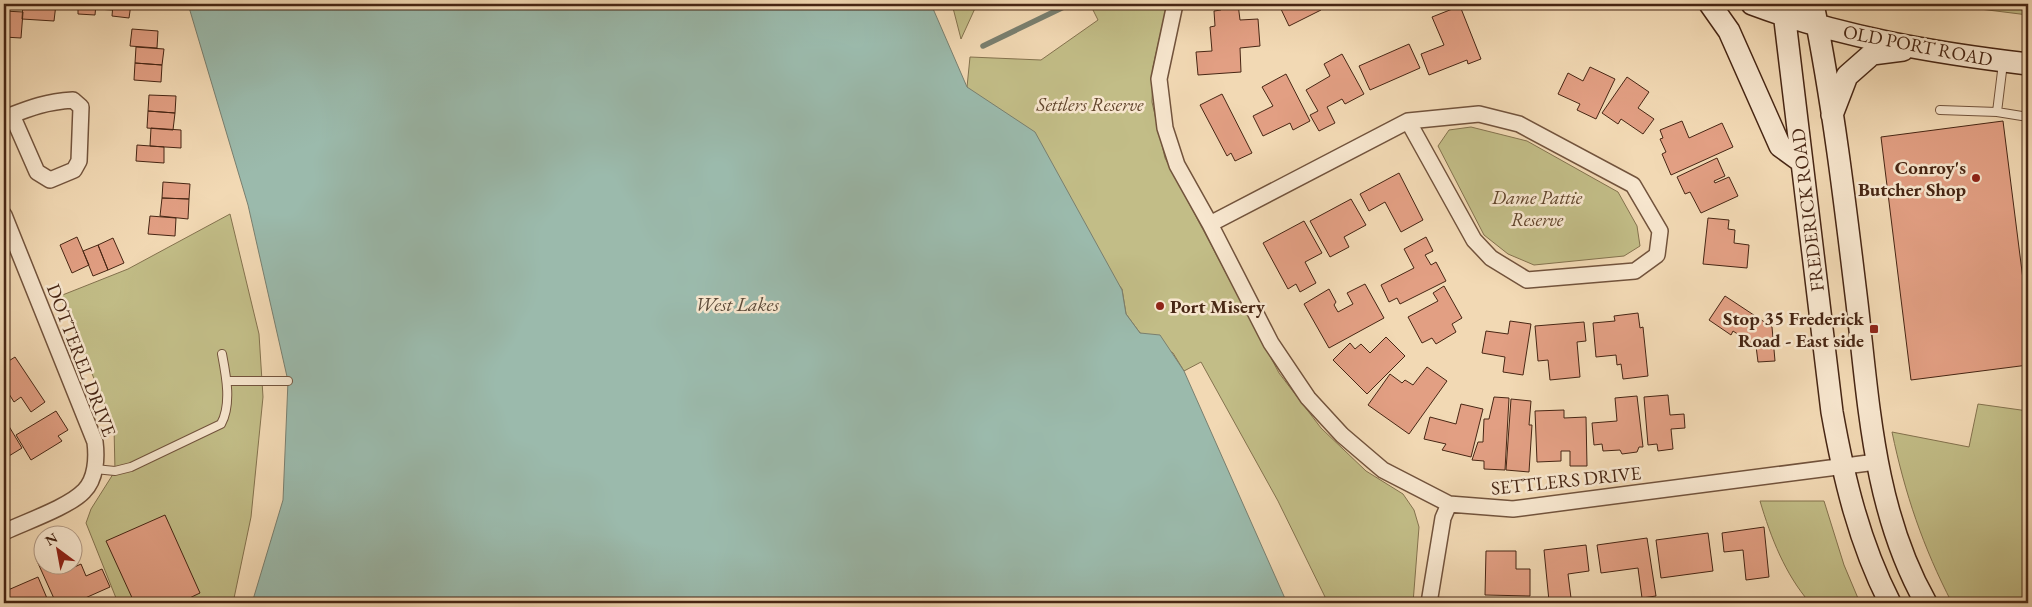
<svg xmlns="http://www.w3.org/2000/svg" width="2032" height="607" font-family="'EB Garamond',serif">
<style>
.green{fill:#c2bd87;stroke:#84724e}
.water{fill:#9bbaac;stroke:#797f6f}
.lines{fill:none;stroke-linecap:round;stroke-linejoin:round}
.stream{stroke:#797f6f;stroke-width:5.5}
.building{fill:#e29f83;stroke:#472614}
.lane-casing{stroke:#72533c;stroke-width:10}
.street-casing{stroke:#72533c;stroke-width:18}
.secondary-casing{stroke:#472614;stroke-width:24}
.lane{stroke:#f7e6ce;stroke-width:8}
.street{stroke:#f7e6ce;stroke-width:15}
.secondary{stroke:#f7e6ce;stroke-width:21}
.poi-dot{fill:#8f2418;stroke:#f7e6ce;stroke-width:2}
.labels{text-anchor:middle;stroke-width:5;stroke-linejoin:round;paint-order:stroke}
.street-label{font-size:19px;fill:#472614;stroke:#f7e6ce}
.park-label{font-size:19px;font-style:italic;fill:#60442b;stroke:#f7e6ce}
.poi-label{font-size:19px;font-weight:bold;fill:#472614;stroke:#f7e6ce;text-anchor:end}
.water-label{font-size:20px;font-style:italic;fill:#5c4b3a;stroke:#f7e6ce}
</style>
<rect width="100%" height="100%" fill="#f2d9b4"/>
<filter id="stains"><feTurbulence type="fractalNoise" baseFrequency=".004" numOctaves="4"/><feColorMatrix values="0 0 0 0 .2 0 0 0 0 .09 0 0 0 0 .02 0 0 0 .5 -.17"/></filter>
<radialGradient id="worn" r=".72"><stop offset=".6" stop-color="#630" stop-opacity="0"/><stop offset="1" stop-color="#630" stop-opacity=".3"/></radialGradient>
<path class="green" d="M952 4H977L961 39Z
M1090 4H1167L1153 67 1152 102 1165 158 1279 373 1321 428 1366 471 1403 494 1414 510 1419 527 1413 603H1328L1278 501 1201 362 1184 371 1173 353 1140 333 1126 314 1122 289 967 87 970 57 1041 60 1098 20Z
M1940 4H2028V15Z
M1471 127 1527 141 1618 192 1637 226 1640 246 1624 256 1534 265 1508 254 1484 235 1438 146 1449 130Z
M230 214 259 334 263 397 251 517 233 603H118L86 523 91 509 115 471 114 427 60 296 128 269Z
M1978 404 2028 411V603H1952C1923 547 1905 494 1892 432L1969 447Z
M1760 501H1824L1844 565 1860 603H1810C1785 574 1771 538 1760 501Z"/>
<path class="water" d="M188 4H931L967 87 1035 132 1122 290 1126 314 1140 333 1160 335 1184 371 1287 603H252L283 500 288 381 248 205Z"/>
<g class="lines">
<path class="stream" d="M983 46 1070 4"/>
</g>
<path class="building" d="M23 4H56L54 21 22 19Z
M78 4H96L95 15 78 14Z
M96 4H113V10L96 9Z
M113 4H131L129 18 112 16Z
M1221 4H1238L1240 20 1258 19 1260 46 1240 48 1241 72 1198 75 1196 52 1212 51 1210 27 1215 26 1214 11 1221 10Z
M1273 4H1318L1321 10 1289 26 1280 7 1276 9Z
M1460 6 1481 59 1468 64 1467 60 1429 75 1421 54 1444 45 1432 17Z
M4 11 23 12 21 38 4 37Z
M132 29 158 31 157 48 130 46Z
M1409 44 1420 68 1370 90 1359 66Z
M136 47 164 49 162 65 135 63Z
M1342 54 1364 94 1345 104 1342 99 1327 107 1335 123 1319 131 1310 115 1318 111 1306 90 1330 76 1324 64Z
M135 63 162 65 161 82 134 80Z
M1590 67 1615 79 1596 119 1577 110 1580 104 1558 94 1568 73 1583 81Z
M1286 74 1310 121 1293 130 1290 123 1263 136 1253 116 1273 106 1262 87Z
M1627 77 1649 92 1638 108 1654 119 1643 134 1621 119 1618 124 1602 113Z
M1222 94 1252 153 1235 161 1231 153 1227 156 1200 105Z
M149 95 176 96 175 113 148 111Z
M148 111 175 113 173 130 147 128Z
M1682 121 1689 138 1722 123 1733 147 1671 175 1662 154 1666 152 1660 139 1663 138 1660 130Z
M2003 121 2028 319V365L1911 380 1881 137Z
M151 128 181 130V148L150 146Z
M137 145 164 147V163L136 161Z
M1717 158 1725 176 1714 181 1715 183 1729 177 1738 196 1701 213 1690 192 1685 194 1677 177Z
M1399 173 1423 220 1401 232 1385 202 1369 211 1360 194Z
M163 182 190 184 189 199 162 198Z
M162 198 189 199 188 219 160 216Z
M1351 199 1366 225 1344 237 1349 247 1330 257 1310 221Z
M150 216 176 218 175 236 148 234Z
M1708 218 1729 220 1728 229 1735 230 1734 243 1749 245 1747 268 1703 264Z
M1304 221 1322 253 1305 262 1316 283 1300 292 1296 284 1288 289 1263 243Z
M77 237 89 265 72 273 60 245Z
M1426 237 1433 251 1425 255 1431 265 1436 262 1446 281 1400 304 1397 298 1389 302 1381 285 1414 268 1404 249Z
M113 238 124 263 108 270 98 245Z
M98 245 108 270 93 276 83 251Z
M1365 284 1384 318 1329 348 1304 304 1329 289 1336 302 1334 305 1338 312 1353 304 1347 293Z
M1444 286 1462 318 1452 324 1456 332 1436 344 1432 338 1422 343 1408 317 1438 301 1433 293Z
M1725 296 1772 327 1775 361 1758 362 1756 346 1733 331 1731 335 1709 320Z
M1638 313 1640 328 1643 327 1648 376 1623 379 1621 364 1617 365 1616 355 1596 357 1593 323 1615 321 1614 316Z
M1510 321 1531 324 1523 375 1503 372 1505 357 1482 353 1486 331 1508 334Z
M1584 322 1586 341 1577 342 1580 377 1550 380 1548 360 1538 361 1535 326Z
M1386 337 1405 356 1367 394 1333 360 1350 343 1355 349 1361 344 1370 353Z
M15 357 45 402 31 412 21 397 14 402 4 386V364Z
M1427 367 1447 381 1409 434 1368 405 1390 374 1402 383 1405 380 1413 385Z
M1668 395 1670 415 1684 414 1685 428 1671 429 1673 449 1658 451 1657 444 1648 445 1644 397Z
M1637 396 1643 447H1639L1637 452 1622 454 1620 450 1603 451 1602 444 1594 445 1592 423 1617 421 1615 398Z
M1494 397 1509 398 1505 470 1484 469V461L1472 460 1478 442H1483L1484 419H1489Z
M1511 399 1531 401 1529 425H1532L1529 472 1506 470Z
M1461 404 1483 409 1471 457 1442 450 1446 444 1424 439 1430 417 1456 424Z
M1564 410V418L1586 417 1587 466H1570V451H1561V461L1537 462 1535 411Z
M56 411 68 430 58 436 62 441 31 460 16 435Z
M4 418 22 448 4 459Z
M165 515 200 593 179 603 134 602 106 541Z
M1764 527 1769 577 1746 580 1743 550 1724 552 1722 533Z
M1708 533 1713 571 1661 578 1656 540Z
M1647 538 1656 596 1642 598 1638 568 1601 573 1597 545Z
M1586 545 1589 571 1568 574 1571 598 1549 601 1544 550Z
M1486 551H1516V569H1530V596L1485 595Z
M42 559V564H65L68 570 81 564 86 576 102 569 110 587 74 603H56L37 561Z
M38 577 49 603H4V586L6 585 8 590Z"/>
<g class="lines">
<g class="lane-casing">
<path id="lane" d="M2003 63 1997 112 2028 117
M1940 110 1997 112
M227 381H288
M95 469 115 471 131 467 221 424C232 404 226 375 222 354"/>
</g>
<g class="street-casing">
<path id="street" d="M1175 4 1159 79 1165 128 1177 165 1210 224 1271 343 1308 398 1342 435 1383 470 1449 504 1513 509 1876 462
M4 118C30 108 44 102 73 100L81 107 79 161 74 170 50 180 37 172 12 115
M4 215 95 442C97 458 96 479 84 491 69 507 25 522 4 532
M1210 224 1408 121 1479 114 1519 124 1633 185 1660 231 1657 255 1635 271 1527 280 1491 258 1474 240 1408 121
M1429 603 1443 518 1449 504"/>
</g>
<g class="secondary-casing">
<path id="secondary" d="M1710 4 1729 31 1780 146 1802 162
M1752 4C1840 37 1935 53 2028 64
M1783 4 1832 412C1844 479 1859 542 1890 603
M1813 4C1833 102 1845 203 1857 303 1869 406 1874 511 1926 603
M1832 115 1847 76 1872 54 1903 50"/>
</g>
<use href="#lane" class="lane"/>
<use href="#street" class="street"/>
<use href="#secondary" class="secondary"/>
</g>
<g class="poi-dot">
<circle cx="1976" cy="178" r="5"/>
<circle cx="1160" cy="306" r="5"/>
<rect x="1869" y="324" width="10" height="10" rx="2.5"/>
</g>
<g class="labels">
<g class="street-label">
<text transform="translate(1918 45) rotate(11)" y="7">OLD PORT ROAD</text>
<text transform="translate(1807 210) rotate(-97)" y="7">FREDERICK ROAD</text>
<text transform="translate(82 360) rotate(69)" y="7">DOTTEREL DRIVE</text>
<text transform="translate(1566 480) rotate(-6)" y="7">SETTLERS DRIVE</text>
</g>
<g class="park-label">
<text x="1090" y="111">Settlers Reserve</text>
<text x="1537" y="204">Dame Pattie<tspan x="1537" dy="22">Reserve</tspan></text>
</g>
<g class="poi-label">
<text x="1966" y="174">Conroy's<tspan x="1966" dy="22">Butcher Shop</tspan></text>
<text x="1170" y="313" text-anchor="start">Port Misery</text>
<text x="1864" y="325">Stop 35 Frederick<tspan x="1864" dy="22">Road - East side</tspan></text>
</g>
<g class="water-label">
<text x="737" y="311">West Lakes</text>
</g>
</g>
<rect width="2032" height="607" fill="none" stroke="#f2d9b4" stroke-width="20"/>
<rect x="5" y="5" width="2022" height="597" fill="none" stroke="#472614" stroke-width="2.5"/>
<rect x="10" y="10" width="2012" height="587" fill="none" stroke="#472614"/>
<g transform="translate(58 550) rotate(328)"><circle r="24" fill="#f7e6ce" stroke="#b19984"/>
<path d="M0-4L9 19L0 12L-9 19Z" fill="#8f2418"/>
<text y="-8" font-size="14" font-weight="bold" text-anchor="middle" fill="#472614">N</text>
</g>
<rect width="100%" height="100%" filter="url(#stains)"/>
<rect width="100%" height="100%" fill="url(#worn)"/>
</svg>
